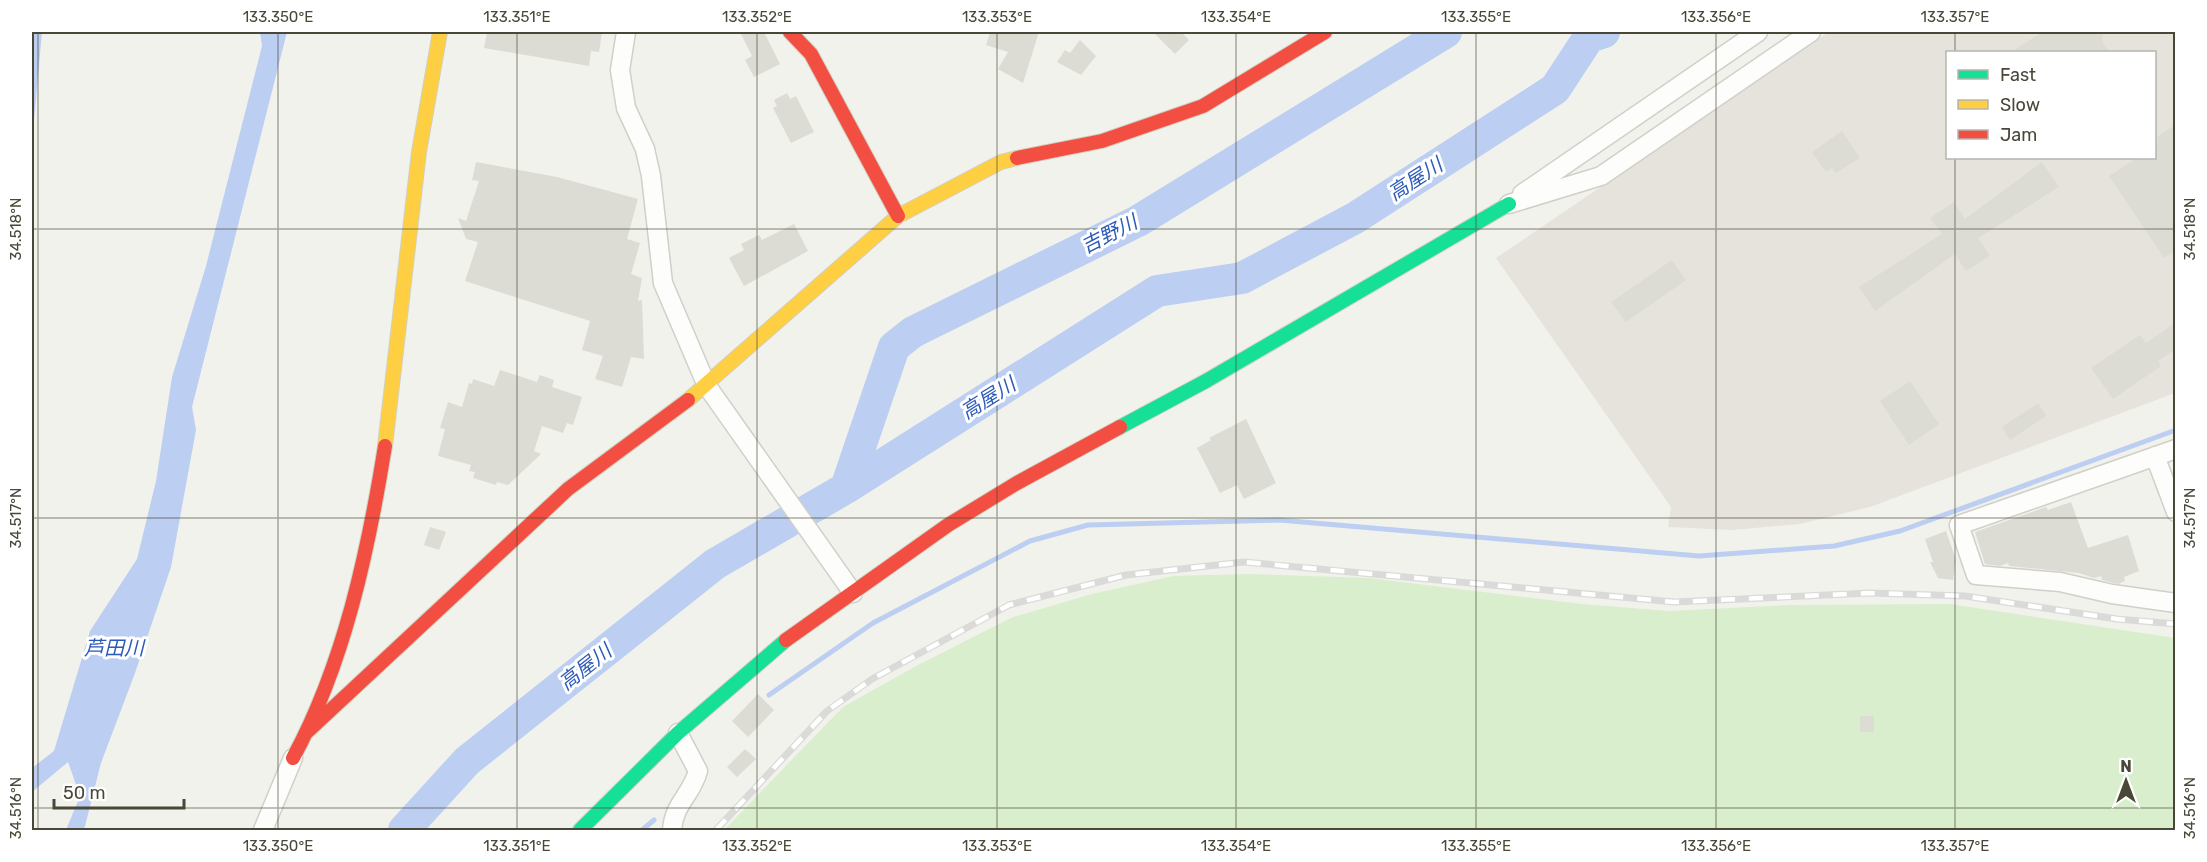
<svg xmlns="http://www.w3.org/2000/svg" width="2207" height="862" font-family="Rubik,'Noto Sans JP',sans-serif">
<style>
.industrial{fill:#e5e3dc;fill-rule:evenodd}
.green{fill:#d8eecc}
.water{fill:#bccef1}
.lines{fill:none;stroke-linecap:round;stroke-linejoin:round}
.stream{stroke:#bccef1;stroke-width:5}
.river{stroke:#bccef1;stroke-width:32}
.building{fill:#dcdbd4}
.street-casing{stroke:#d0d0c9;stroke-width:21}
.fast-casing{stroke:#d0d0c2;stroke-width:16}
.slow-casing{stroke:#d0d0c2;stroke-width:16}
.jam-casing{stroke:#d0d0c2;stroke-width:16}
.street{stroke:#fdfdfc;stroke-width:18}
.fast{stroke:#16e098;stroke-width:14}
.slow{stroke:#ffcf43;stroke-width:14}
.jam{stroke:#f24e42;stroke-width:14}
.rail-casing{stroke:#dadad9;stroke-width:7}
.rail{stroke:#fff;stroke-width:4.5;stroke-dasharray:14;stroke-linecap:butt}
.ticks{fill:none;stroke:#494737;stroke-width:1.5;stroke-opacity:0.45}
.labels{text-anchor:middle;stroke-width:6;stroke-linejoin:round;paint-order:stroke}
.water-label{font-size:20px;font-style:italic;fill:#2c5ab9;stroke:#fff}
.neatline{fill:none;stroke:#494737;stroke-width:2}
.ticks-label{font-size:15px;text-anchor:middle;fill:#494737}
</style>
<rect width="100%" height="100%" fill="#f2f2ec"/>
<path class="industrial" d="M1829 32H2175V393L1870 507 1800 524 1732 530 1668 527 1671 507 1496 258ZM1948 52H2154V158H1948Z"/>
<path class="green" d="M1249 574 1369 578 1582 604 1669 611 1788 605 1950 604 2175 638V830H724L843 707 918 665 1013 617 1092 594 1173 576Z"/>
<path class="water" d="M32 32H42L32 142Z
M260 32H287L192 407 196 430 171 567 135 673 101 763 84 830H66L80 796 68 762 32 792V768L54 751 90 631 137 559 156 481 172 377 206 266 262 46Z"/>
<g class="lines">
<path class="stream" d="M769 695 873 623 1030 541 1088 525 1279 520 1699 556 1834 546 1900 531 2176 430
M642 830 654 820"/>
<path class="river" d="M846 488 894 347 913 332 1138 221 1446 32
M404 830 467 761 715 564 846 488 1157 291 1242 278 1355 218 1555 89 1589 37 1604 32"/>
</g>
<path class="building" d="M487 32H602L599 52 591 51 589 66 484 48Z
M740 32H764L780 64 754 77 745 60 752 56Z
M990 32H1039L1023 83 998 69 1008 52 986 45Z
M1153 32H1181L1189 40 1175 54Z
M2043 32H2103L2102 41 2109 52H2011Z
M1080 40 1096 56 1081 75 1057 62 1065 50 1070 53Z
M787 93 790 99 796 96 814 132 791 143 773 108 777 106 774 100Z
M2175 125V250L2164 258 2109 176 2137 158H2154V139Z
M1842 131 1860 158 1836 173 1832 168 1826 172 1812 152Z
M476 162 557 177 638 199 627 239 640 243 631 274 642 278 638 301 642 300 644 359 631 357 622 387 595 379 603 356 582 350 590 321 465 281 478 242 466 239 458 218 466 221 479 181 472 180Z
M2042 162 2059 187 1978 238 1990 256 1966 271 1955 254 1875 311 1859 287 1942 234 1930 218 1954 202 1965 219Z
M794 224 808 251 744 286 729 258 744 250 741 244 759 235 762 240Z
M1672 260 1686 280 1626 322 1611 302Z
M2175 323V349L2158 361 2161 366 2113 399 2091 368 2140 335 2146 343Z
M500 370 537 382 540 375 554 380 552 387 582 397 573 425 567 423 563 433 542 426 534 451 541 454 508 485 497 482 496 485 473 478 475 472 469 471 471 465 438 456 445 429 440 428 448 402 462 407 469 383 472 384 473 379 494 386Z
M1910 381 1939 424 1909 445 1880 401Z
M2038 403 2046 416 2010 440 2002 427Z
M1246 419 1276 483 1244 499 1237 485 1220 493 1197 448 1211 440 1209 438Z
M2071 502 2088 548 2128 535 2139 571 2124 577 2125 581 2118 584 2102 580 2101 576 2094 578 2079 573 2009 566 2008 563 2000 566 1985 564 1975 532 2046 507 2048 510Z
M430 527 446 532 439 550 424 545Z
M1946 531 1956 560 1953 580 1938 578 1930 562H1933L1925 539Z
M758 694 774 710 748 737 732 721Z
M1860 716H1874V732H1860Z
M745 749 756 759 737 777 727 767Z"/>
<g class="lines">
<g class="street-casing">
<path id="street" d="M626 32 620 70 626 108 645 149 651 176 663 283 707 386 853 593
M1522 194 1758 32
M1509 204 1601 176 1811 32
M2176 449 1959 525 1976 575 2060 582 2112 594 2176 603
M2155 456 2176 512
M263 830 293 758
M672 830C674 803 691 796 698 771L678 733"/>
</g>
<g class="fast-casing">
<path id="fast" d="M1120 427 1206 381 1509 204
M580 830 678 733 786 640"/>
</g>
<g class="slow-casing">
<path id="slow" d="M688 400 898 216 1001 162 1017 158
M385 446 419 152 440 32"/>
</g>
<g class="jam-casing">
<path id="jam" d="M790 32 811 54 898 216
M1017 158 1102 141 1203 106 1325 32
M786 640 948 525 1017 483 1120 427
M307 732 568 489 688 400
M293 758C344 664 368 552 385 446"/>
</g>
<use href="#street" class="street"/>
<use href="#fast" class="fast"/>
<use href="#slow" class="slow"/>
<use href="#jam" class="jam"/>
<g class="rail-casing">
<path id="rail" d="M716 830 827 711 872 679 1009 605 1126 575 1244 562 1674 602 1870 593 1965 596 2117 619 2176 624"/>
</g>
<use href="#rail" class="rail"/>
</g>
<path class="ticks" d="M38 32V830M278 32V830M517 32V830M757 32V830M997 32V830M1236 32V830M1476 32V830M1716 32V830M1955 32V52M1955 158V830M32 229H2176M32 518H2176M32 808H2176"/>
<g class="labels">
<g class="water-label">
<text transform="translate(1415 179) rotate(-33)" y="7">高屋川</text>
<text transform="translate(1109 234) rotate(-27)" y="7">吉野川</text>
<text transform="translate(988 398) rotate(-32)" y="7">高屋川</text>
<text x="114" y="655">芦田川</text>
<text transform="translate(585 667) rotate(-38)" y="7">高屋川</text>
</g>
</g>
<rect width="2207" height="862" fill="none" stroke="#ffffff" stroke-width="66"/>
<rect x="1946" y="51" width="210" height="108" fill="#ffffff" stroke="#b6b5af" stroke-width="1.5"/>
<rect x="1958" y="70" width="30" height="9" fill="#16e098" stroke="#b6b5af" stroke-width="1.5"/>
<text x="2000" y="81" font-size="18" fill="#494737">Fast</text>
<rect x="1958" y="100" width="30" height="9" fill="#ffcf43" stroke="#b6b5af" stroke-width="1.5"/>
<text x="2000" y="111" font-size="18" fill="#494737">Slow</text>
<rect x="1958" y="130" width="30" height="9" fill="#f24e42" stroke="#b6b5af" stroke-width="1.5"/>
<text x="2000" y="141" font-size="18" fill="#494737">Jam</text>
<g transform="translate(2126 781)" stroke="#ffffff" stroke-width="4.5" paint-order="stroke">
<path d="M0-4.5L10 22L0 15L-10 22Z" fill="#494737"/>
<text y="-9" font-size="16" font-weight="bold" text-anchor="middle" fill="#494737">N</text>
</g>
<path d="M54 799v9h130v-9" fill="none" stroke="#494737" stroke-width="3"/>
<text x="63" y="799" font-size="18" fill="#494737" stroke="#ffffff" stroke-width="4.5" paint-order="stroke">50 m</text>
<rect x="33" y="33" width="2141" height="796" class="neatline"/>
<g class="ticks-label">
<text x="278" y="22">133.350°E</text>
<text x="517" y="22">133.351°E</text>
<text x="757" y="22">133.352°E</text>
<text x="997" y="22">133.353°E</text>
<text x="1236" y="22">133.354°E</text>
<text x="1476" y="22">133.355°E</text>
<text x="1716" y="22">133.356°E</text>
<text x="1955" y="22">133.357°E</text>
<text transform="translate(16 229) rotate(-90)" y="5">34.518°N</text>
<text transform="translate(2190 229) rotate(-90)" y="5">34.518°N</text>
<text transform="translate(16 518) rotate(-90)" y="5">34.517°N</text>
<text transform="translate(2190 518) rotate(-90)" y="5">34.517°N</text>
<text transform="translate(16 808) rotate(-90)" y="5">34.516°N</text>
<text transform="translate(2190 808) rotate(-90)" y="5">34.516°N</text>
<text x="278" y="851">133.350°E</text>
<text x="517" y="851">133.351°E</text>
<text x="757" y="851">133.352°E</text>
<text x="997" y="851">133.353°E</text>
<text x="1236" y="851">133.354°E</text>
<text x="1476" y="851">133.355°E</text>
<text x="1716" y="851">133.356°E</text>
<text x="1955" y="851">133.357°E</text>
</g>
</svg>
